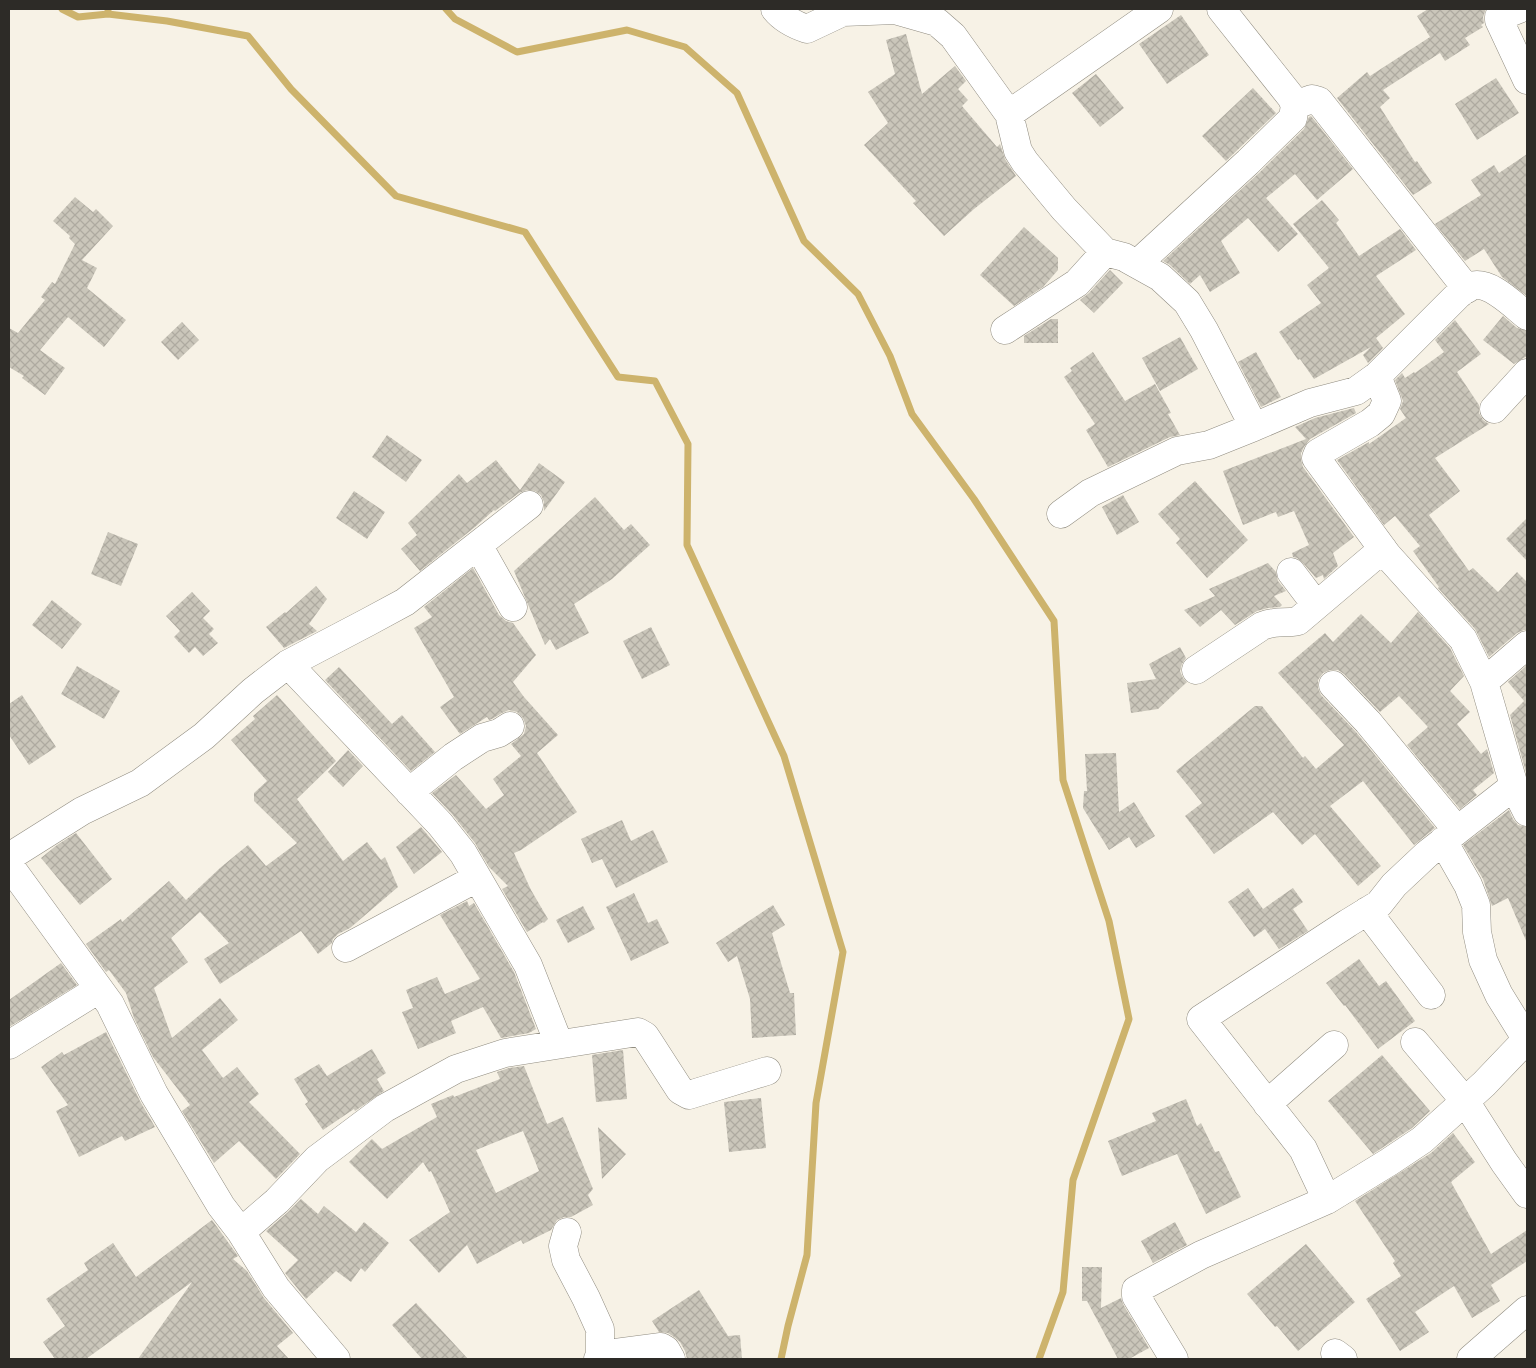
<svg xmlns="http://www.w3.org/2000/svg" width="1536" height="1368" font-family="Montserrat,sans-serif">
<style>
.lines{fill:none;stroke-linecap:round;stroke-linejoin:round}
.stream{stroke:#cdb36c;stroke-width:7}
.building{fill:url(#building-cross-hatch);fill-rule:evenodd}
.street-casing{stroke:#908c80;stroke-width:29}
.street{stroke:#fff;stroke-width:28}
</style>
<defs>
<pattern id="building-cross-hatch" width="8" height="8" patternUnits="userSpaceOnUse" patternTransform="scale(1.25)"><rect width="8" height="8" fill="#cac6ba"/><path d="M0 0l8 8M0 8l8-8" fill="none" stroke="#aeaaa0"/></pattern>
</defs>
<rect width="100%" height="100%" fill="#f7f2e6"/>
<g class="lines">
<path class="stream" d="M62 9 78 17 108 14
M108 9V14L167 21 248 36 291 89 396 196 525 232 618 377 655 381 688 444 687 545 784 756 843 952 816 1103 807 1255 788 1326 781 1359
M446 9 455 19 517 52 627 30 685 47 737 93 804 241 858 294 890 356 912 414 974 499 1054 621 1063 780 1109 921 1129 1019 1073 1180 1063 1292 1039 1359"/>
</g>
<path class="building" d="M1428 9H1486L1483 17 1484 23 1481 25 1483 27 1465 38 1470 45 1445 61 1440 53 1383 90 1390 98 1380 107 1415 162 1417 161 1432 183 1413 195 1337 98 1367 72 1370 76 1430 37 1417 16Z
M1181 15 1209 55 1167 84 1139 44Z
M906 34 922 94 955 66 966 81 958 89 968 100 962 106 997 147 1000 144 1005 159 1016 176 974 209 944 236 913 203 916 201 864 145 888 123 868 92 895 74 886 40Z
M1096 74 1124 108 1100 127 1072 93Z
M1496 78 1519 113 1477 140 1455 104Z
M1253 88 1276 113 1226 161 1202 136Z
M1311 116 1353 169 1317 200 1295 174 1266 198 1298 234 1278 252 1248 218 1221 241 1240 273 1210 292 1200 275 1190 284 1170 265 1163 261 1259 173 1304 129 1309 117Z
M1527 154V296L1502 277 1484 249 1465 261 1435 224 1481 195 1471 180 1494 165 1499 173Z
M75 197 93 212 96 209 113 226 82 260 97 268 87 288 126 320 104 347 68 317 40 350 65 368 45 395 22 378 24 376 9 367V328L18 333 45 300 41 297 52 282 55 284 75 244 69 238 70 236 53 221Z
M1322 200 1339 220 1336 223 1359 256 1400 229 1416 250 1376 276 1405 314 1376 338 1383 348 1368 363 1363 355 1371 347 1314 379 1300 359 1298 360 1279 332 1321 303 1307 285 1329 268 1293 224Z
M1024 227 1058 258V270L1043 287 1014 306 980 275Z
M1110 270 1123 283 1094 313 1080 300 1089 293Z
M1503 316 1517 328 1527 331V356L1514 364 1483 340Z
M1051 319H1058V343H1024V336Z
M1455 320 1481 354 1457 372 1479 405V413L1483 420 1489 424 1435 458 1460 491 1429 515 1469 571 1473 568 1498 592 1517 572 1527 582V630H1524L1517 633 1489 657 1475 629 1438 588 1439 587 1413 551 1420 546 1395 516 1384 525 1337 460 1369 442V444L1406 418 1400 409 1403 401 1395 380 1402 373 1405 378 1414 372 1415 373 1444 352 1435 340Z
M182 322 199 340 178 360 161 342Z
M1180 337 1198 369 1160 391 1142 358Z
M1093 352 1125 401 1155 384 1171 413 1168 414 1180 435 1170 437 1108 467 1086 430 1095 424 1064 377 1072 371 1070 368Z
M1256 352 1281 397 1261 407 1238 362Z
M1354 408 1356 413 1310 439 1304 447 1301 453V460L1303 467 1354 537 1333 553 1338 566 1324 579 1323 575 1316 578 1303 563 1297 558 1293 557 1292 553 1309 545 1294 511 1278 517 1276 512 1243 525 1223 471 1306 439 1295 427 1315 418Z
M387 435 422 460 406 482 372 457Z
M496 460 520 490 539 463 565 482 544 511V502L541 495 535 491 527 490 519 493 495 511 494 510 475 527 420 571 401 549 417 535 408 523 459 474 467 483Z
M1195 481 1248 540 1207 578 1176 543 1180 539 1158 514Z
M354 491 385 512 367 539 336 518Z
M1123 495 1139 522 1117 535 1102 507Z
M595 497 624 530 631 524 650 545 612 579 574 604 589 633 556 650 550 639 545 645 514 571Z
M1527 518V561L1506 539Z
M108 532 138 544 121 586 91 574Z
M1268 563 1276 572 1278 581 1286 591 1274 596 1282 605 1280 607 1268 608 1257 611 1235 625 1221 610 1200 627 1184 610 1215 596 1209 589Z
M473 568 499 615 506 621 513 623 536 655 513 682 524 697 558 735 537 753 577 812 521 850 514 853 531 890 548 919 544 923 543 922 527 932 502 889 508 886 489 867 475 843 452 814 432 793 456 775 486 809 504 795 493 779 521 756 511 744 524 734 526 726 523 718 517 712 509 710 502 713 492 719 489 720 487 717 460 734 440 707 454 697 414 628 432 617 424 607Z
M316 586 327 599 309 624 317 631 284 648 266 627 285 612 286 613Z
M192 592 210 611 203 618 214 629 209 634 218 643 203 656 195 647 189 653 174 637 180 631 166 616Z
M52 600 82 624 62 649 32 625Z
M1418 612 1450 648 1464 676 1450 691 1470 712 1457 724 1481 754 1487 749 1494 773 1473 790 1477 795 1460 809 1407 745 1428 727 1399 696 1380 712 1344 674 1338 670H1330L1323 673 1318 680V688L1321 695 1356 732 1435 828 1414 845 1363 781 1330 806 1381 866 1358 886 1315 834 1302 845 1273 812 1214 854 1185 816 1202 803 1176 771 1255 706H1262L1303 758 1305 756 1316 769 1344 745 1278 673 1325 633 1333 642 1361 614 1391 643Z
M651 627 670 665 642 679 623 641Z
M1180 647 1186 658 1182 664 1180 671 1183 678 1187 682 1158 709 1131 713 1127 683 1156 679 1149 664Z
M1527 665V776L1510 715 1524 701 1508 682Z
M77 666 120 691 104 719 61 694Z
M339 667 392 724 402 715 435 752 411 771 325 680Z
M22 695 56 747 29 765 9 735V704Z
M277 695 336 761 297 799 343 861 367 842 381 860 385 857 398 887 350 928 338 934 333 939 332 943 318 954 301 931 220 984 204 959 229 943 200 912 171 938 188 962 154 988 172 1038 220 998 238 1020 202 1050 223 1078 237 1067 259 1094 249 1102 300 1154 276 1179 239 1141 214 1163 182 1111 190 1105 153 1057 134 1018 126 993 109 970 106 972 86 944 121 919 122 922 169 881 186 900 220 868 248 845 266 866 297 843 254 801V793L267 781 231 740 255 719 253 716Z
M348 750 363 766 343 787 328 772Z
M1116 753 1119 812 1134 802 1155 836 1136 848 1129 837 1109 850 1083 808 1084 791H1087L1085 754Z
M1509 810 1513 819 1518 825 1527 827V943L1508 898 1492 906 1483 879 1463 845Z
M622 820 631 841 653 830 668 862 616 888 602 859 592 863 581 839Z
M421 827 442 852 414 874 396 847Z
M76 833 112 879 80 905 41 858 57 845Z
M1248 888 1263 909 1293 888 1303 902 1293 909 1308 931 1279 949 1265 929 1254 937 1228 902Z
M634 893 648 923 657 919 669 943 631 961 606 907Z
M467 901 469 906 474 903 514 972 536 1029 529 1033 501 1038 483 1007 451 1021 456 1033 418 1049 402 1012 413 1008 406 990 437 977 445 994 480 979 440 915Z
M773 905 785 925 772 933 790 993H794L796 1035 752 1038 750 999 737 956 728 962 716 943Z
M583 906 595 929 568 943 556 920Z
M1359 959 1379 986 1386 981 1415 1021 1378 1049 1345 1005 1344 1006 1326 983Z
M61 963 77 985 9 1027V1000Z
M106 1032 140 1101 155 1127 125 1141 122 1136 79 1157 56 1111 68 1105 41 1067 62 1052 64 1055Z
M372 1049 386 1073 377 1079 384 1091 355 1111 354 1109 323 1130 305 1104 308 1102 294 1079 319 1064 327 1076Z
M623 1050 627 1099 596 1102 592 1055Z
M1382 1055 1430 1111 1412 1128 1373 1154 1328 1101Z
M524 1066 547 1124 563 1117 593 1189 588 1195 593 1205 571 1217H564L557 1220 551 1230 523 1244 521 1240 477 1264 467 1245 439 1273 409 1240 450 1212 431 1171 429 1172 423 1162 387 1199 349 1162 372 1139 382 1149 437 1117 431 1104 453 1095 454 1097 500 1079 497 1072 509 1068ZM523 1131 539 1171 496 1193 476 1150Z
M761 1098 766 1148 729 1152 724 1102Z
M1186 1099 1197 1126 1201 1123 1215 1152 1219 1151 1241 1197 1206 1214 1177 1154 1122 1176 1108 1141 1156 1121 1152 1113Z
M598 1127 626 1154 602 1179Z
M1453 1133 1475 1162 1451 1182 1491 1254 1527 1230V1261L1491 1285 1500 1301 1472 1318 1454 1286 1415 1312 1429 1332 1400 1351 1366 1299 1401 1276 1393 1263 1395 1261 1355 1201 1431 1153Z
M301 1199 318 1214 324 1206 356 1232 364 1222 389 1243 365 1272 361 1268 351 1282 336 1271 306 1299 285 1273 298 1260 266 1231 287 1213Z
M212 1220 238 1256 233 1259 247 1271 264 1298 293 1333 277 1346 289 1359H138L192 1282 86 1359H55L43 1342 65 1326 46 1299 88 1270 84 1263 113 1243 136 1277Z
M1175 1222 1187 1245 1153 1263 1141 1241Z
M1306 1244 1355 1302 1298 1351 1277 1326 1275 1327 1247 1294Z
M1082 1267H1102L1101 1308 1121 1298 1123 1304 1149 1348 1129 1359H1118L1087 1301H1082Z
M699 1290 728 1336 740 1335 742 1359H687L685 1351 680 1342 674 1337 668 1333 659 1332 652 1321Z
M416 1303 445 1334 468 1359H422L392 1325Z"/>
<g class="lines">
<g class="street-casing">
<path id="street" d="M775 9C783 19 795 25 807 29L843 12 895 10 937 22 953 36 1009 114 1018 151 1025 162 1064 209 1105 252 1124 257 1160 277 1187 302 1204 330 1254 427 1310 403 1356 391 1377 376 1458 295C1462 292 1467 288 1471 286 1490 280 1514 306 1527 316
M1519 9 1499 17V20L1527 80
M1295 105 1312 99 1319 101 1467 289
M1009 114 1159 9
M1137 264 1248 162 1293 118 1295 105 1291 97 1221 9
M1005 330 1077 283 1105 252
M1377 376 1387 401 1381 414 1370 423 1318 453 1316 458 1388 556 1463 639 1484 682 1514 786 1527 812
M1494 409 1527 373
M1061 514 1090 493 1177 451 1209 445 1254 427
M478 545 513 607
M1291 572 1316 605
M288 664 440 824 463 853 528 965 559 1044
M1196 670 1262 626C1277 620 1284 624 1298 621L1383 549
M1484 682 1527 645
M1333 685 1368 722 1457 830
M409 792 453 757 482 738 499 733 510 726
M1443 841 1468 885 1476 905 1477 932 1483 960 1499 995 1527 1040
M9 857 82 811 140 783 204 736 253 691 288 664 368 622 405 602 529 505
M9 865 110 1004 154 1094 221 1206 241 1232 276 1288 336 1359
M1367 911 1431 995
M346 948 477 878
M1415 1042 1465 1101 1504 1162 1527 1194
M9 1045 99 989
M1267 1104 1334 1045
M1327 1200 1303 1149 1201 1019 1348 923 1379 904 1394 885 1427 854 1514 786
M241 1232 277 1201 317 1159 385 1108 456 1069 505 1053 638 1032 645 1036 649 1042 680 1090 689 1095 767 1071
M567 1232 563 1246 566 1260 586 1298 600 1329V1355L598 1359
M1335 1353 1343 1359
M600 1355 661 1347 666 1350 671 1359
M1174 1359 1136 1296V1290L1201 1255 1327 1200 1389 1162 1422 1140 1484 1084 1527 1039
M1471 1359 1527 1310"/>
</g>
<use href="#street" class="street"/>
</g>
<rect width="1536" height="1368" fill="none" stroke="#2d2b27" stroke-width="20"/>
</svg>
